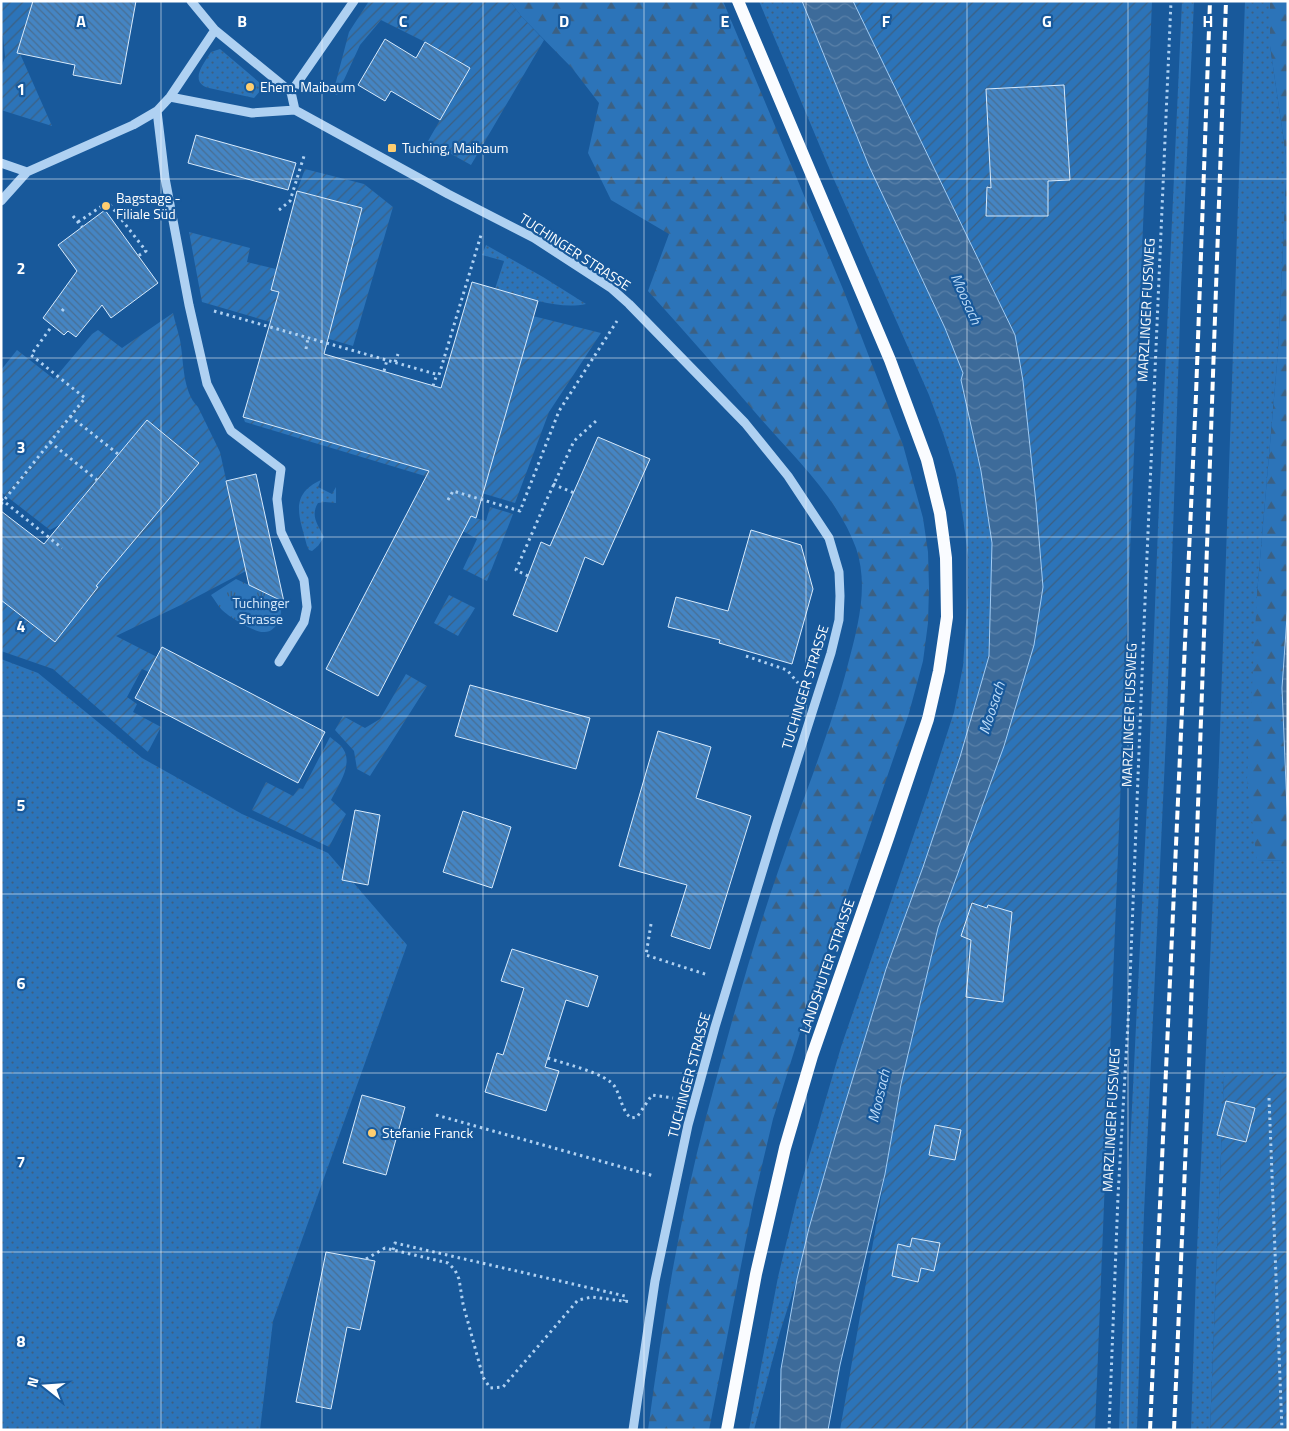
<svg xmlns="http://www.w3.org/2000/svg" width="1289" height="1431" font-family="'Titillium Web',sans-serif">
<style>
.grass{fill:url(#grass-dots)}
.forest{fill:url(#forest-firs)}
.park{fill:url(#park-tufts)}
.garden{fill:url(#garden-furrows)}
.water{fill:url(#water-waves);stroke:#a2ccf4}
.building{fill:url(#building-back-hatch);stroke:#d7eafc}
.lines{fill:none;stroke-linecap:round;stroke-linejoin:round}
.path{stroke:#afd1f2;stroke-width:3;stroke-dasharray:2.5 4;stroke-linecap:butt}
.minor{stroke:#afd1f2;stroke-width:9}
.major{stroke:#fafcff;stroke-width:12}
.rail{stroke:#fff;stroke-width:4;stroke-dasharray:9 4;stroke-linecap:butt}
.grid{fill:none;stroke:#fff;stroke-width:1;stroke-opacity:0.55}
.poi-dot{fill:#ffce70;stroke:#18599b;stroke-width:2}
.labels{text-anchor:middle;stroke-width:4.5;stroke-linejoin:round;paint-order:stroke}
.poi-label{font-size:14px;fill:#fff;stroke:#18599b;text-anchor:start}
.street-label{font-size:14px;fill:#fff;stroke:#18599b}
.park-label{font-size:14px;fill:#d7eafc;stroke:#18599b}
.water-label{font-size:15px;font-style:italic;fill:#bcdbf8;stroke:#18599b}
.grid-label{font-size:16px;text-anchor:middle;font-weight:bold;fill:#fff;stroke:#18599b;stroke-width:4.5;stroke-linejoin:round;paint-order:stroke}
</style>
<defs>
<pattern id="grass-dots" width="8" height="8" patternUnits="userSpaceOnUse" patternTransform="scale(1.25)"><rect width="8" height="8" fill="#2c74b9"/><path d="M2 2h.1M6 6h.1" fill="none" stroke="#3c6082" stroke-width="1.8" stroke-linecap="round"/></pattern>
<pattern id="forest-firs" width="22" height="20" patternUnits="userSpaceOnUse" patternTransform="scale(1.25)"><rect width="22" height="20" fill="#2c74b9"/><path d="M5 1l3.5 6h-7zM16 11l3.5 6h-7z" fill="#3c6082"/></pattern>
<pattern id="park-tufts" width="24" height="20" patternUnits="userSpaceOnUse" patternTransform="scale(1.25)"><rect width="24" height="20" fill="#2c74b9"/><path d="M3 7l-1-3M5 7V3M7 7l1-3M15 17l-1-3M17 17v-4M19 17l1-3" fill="none" stroke="#3c6082"/></pattern>
<pattern id="garden-furrows" width="10" height="10" patternUnits="userSpaceOnUse" patternTransform="scale(1.25)"><rect width="10" height="10" fill="#2c74b9"/><path d="M-1 1l2-2M0 10L10 0M9 11l2-2" fill="none" stroke="#3c6082"/></pattern>
<pattern id="water-waves" width="16" height="10" patternUnits="userSpaceOnUse" patternTransform="scale(1.25)"><rect width="16" height="10" fill="#3d6b9a"/><path d="M0 5q4-4 8 0t8 0" fill="none" stroke="#5a81a9"/></pattern>
<pattern id="building-back-hatch" width="6" height="6" patternUnits="userSpaceOnUse" patternTransform="scale(1.25)"><rect width="6" height="6" fill="#4585c3"/><path d="M-1 5l2 2M0 0l6 6M5-1l2 2" fill="none" stroke="#486e93"/></pattern>
</defs>
<rect width="100%" height="100%" fill="#18599b"/>
<path class="grass" d="M759 1H802L869 166 945 328 963 373 981 471 992 543 991 612 989 656 960 757 923 867 886 969 837 1130 809 1228 797 1279 780 1332 754 1430H749L778 1277 798 1194 841 1047 928 793 954 712 963 666 968 593V556L963 518 956 474 943 433 929 395 832 175Z
M1182 1H1194L1181 288 1167 714 1144 1213 1137 1430H1119L1127 1208 1149 763 1158 527Z
M1245 1H1270V46L1287 162 1278 352 1257 594V861L1288 860V1074L1224 1077 1210 1430H1191L1196 1272 1219 760Z
M220 49 260 83 261 90 254 98 209 88C188 82 204 63 211 52Z
M486 245 543 277 586 304C558 310 523 297 495 289L504 261 482 255Z
M321 480 318 487 332 494 336 487V503L325 502 318 503C310 516 318 525 324 537L318 546 312 551 309 550 307 546C300 518 288 495 321 480Z
M1 659 38 673 142 758 242 814 328 853 407 945 273 1321 260 1430H1Z"/>
<path class="forest" d="M510 1H723L845 294 903 445 923 518 928 552 929 588 928 623 923 661 909 713 809 1004 773 1119 754 1199 709 1430H648C662 1325 679 1220 706 1117 726 1042 746 968 770 895 784 853 799 812 814 771 826 736 839 700 848 664 858 626 869 586 856 548 838 498 794 457 760 418 723 375 686 333 648 291L669 234 611 200 588 153 599 103 572 68 521 16Z
M1270 1H1288V602L1282 688 1288 860 1257 861 1247 780 1257 594 1278 352 1287 162 1270 46Z"/>
<path class="park" d="M236 579 279 599C282 607 282 614 278 622 276 627 270 633 263 632 254 632 229 617 222 610 218 606 215 600 211 595Z"/>
<path class="garden" d="M1 1H33L29 14 21 56 52 126 1 110V69L5 57 3 36 1 35Z
M369 1H510L521 16 544 40 471 165 428 141 470 68 425 42 381 20 360 45 337 95 333 93 349 32Z
M853 1H1152L1095 1430H840L901 1084 938 928 1004 746 1043 587 1036 503 1023 381 1015 335Z
M305 169 364 184 393 207 353 346 202 302 189 232 250 248 247 262 276 269 271 290 336 307 362 208 297 191Z
M173 313C175 322 178 331 180 340 184 361 182 391 198 407L220 452 246 571 185 603 116 636 157 657 149 672 142 669 127 697 137 704 133 712 161 727 148 752 53 669 1 651V600L55 642 98 587 87 578 111 568 198 463 147 420 59 525 50 530 1 492V370L17 350 54 379 92 334 98 330 122 348Z
M533 316 601 333 549 412 515 503 245 422 243 417 485 487Z
M490 507 513 514 487 581 463 569 477 539 463 531 469 516 486 521Z
M449 595 475 608 458 636 434 623Z
M406 674 427 686 370 776 357 769 354 751 335 730 343 716 365 728 380 719Z
M330 737C333 740 337 742 340 745 356 761 339 784 331 800L346 814 329 847 252 810 266 782 293 796 299 788 303 789Z
M1288 1074V1430H1210L1224 1076Z"/>
<path class="water" d="M802 1H853L1015 335 1023 381 1036 503 1043 587 1034 645 1004 746 938 928 901 1084 885 1174 840 1365 828 1430H780L781 1369 797 1279 809 1228 837 1130 886 969 923 867 960 757 989 656 992 543 981 471 961 380 963 373 945 328 869 166Z
M1288 602V833L1282 688Z"/>
<path class="building" d="M33 1H136L121 84 73 75 75 65 17 53Z
M385 39 416 58 425 42 470 68 440 120 391 91 385 101 358 85Z
M1064 85 1070 180 1048 181V216H986L987 187 991 188 986 89Z
M196 135 296 163 288 190 188 163Z
M297 191 362 208 324 354 441 388 472 282 538 301 476 518 471 516 378 696 326 669 429 471 243 417 279 292 271 290Z
M105 210 158 283 111 318 102 305 76 337 68 331 64 335 43 318 77 271 58 245Z
M147 420 199 463 96 586 98 587 55 642 1 600V511L44 544Z
M598 437 650 459 603 565 585 557 557 632 513 615 541 542 550 546Z
M256 474 284 602 249 585 226 481Z
M751 530 801 545 813 589 792 664 719 643 720 640 668 627 676 597 728 611Z
M162 647 325 732 298 783 135 698Z
M470 685 590 718 576 769 455 736Z
M658 731 711 747 696 798 751 816 710 949 671 936 687 885 619 866Z
M355 810 380 815 368 885 342 880Z
M463 811 511 827 492 888 443 872Z
M972 903 987 908 988 905 1012 912 1003 1002 966 997 971 940 961 936Z
M512 949 598 976 588 1007 566 1000 545 1067 559 1071 546 1111 485 1092 497 1053 503 1055 524 988 501 981Z
M362 1095 405 1107 386 1175 343 1163Z
M1226 1101 1255 1108 1246 1142 1217 1135Z
M935 1125 961 1130 955 1160 929 1155Z
M912 1238 940 1243 934 1271 921 1268 918 1282 892 1276 898 1244 910 1247Z
M326 1252 375 1261 360 1330 347 1327 331 1409 296 1402Z"/>
<g class="lines">
<path class="path" d="M279 210 290 201 304 156
M73 216 82 227
M78 222 108 202 146 251 138 256
M62 311 66 306
M214 311 439 375 481 235
M306 349 308 338
M395 362 398 354
M384 371 387 360
M433 386 437 374
M70 416 118 454
M50 442 97 480
M553 484 574 493
M1 499 62 548
M448 500 453 491 520 511 559 411 617 321
M1 504 85 398 31 355 52 326
M528 576 516 570 547 499 574 441 596 421
M746 656 787 670 798 683
M651 924 646 955 708 975
M548 1058C564 1064 607 1073 615 1087 621 1097 622 1111 631 1118L637 1117 652 1095 673 1098
M1269 1098 1282 1430
M436 1115 654 1176
M393 1250 395 1243 625 1296 624 1301
M366 1259 385 1248 448 1263 455 1270 459 1279 463 1304 483 1377 490 1388 503 1387 578 1300 592 1297 631 1302
M1109 1430 1118 1196 1129 1005 1144 625 1171 1"/>
<path class="minor" d="M191 1 215 30 291 92 295 110
M291 92 354 1
M170 97 252 113 295 110 448 194 534 238 611 288 629 304 745 423 788 476 829 538 839 572 840 596 839 620 831 653 776 826 715 1027 688 1125 655 1281 633 1430
M157 111 165 178 189 305 207 384 231 431 281 469 277 499 281 532 304 580 307 607 304 622 279 662
M1 163 27 172
M1 201 27 172 133 125 157 111 170 97 215 30"/>
<path class="major" d="M727 1430 756 1274 785 1148 812 1056 888 838 928 719 939 671 947 617 946 558 940 513 927 460 890 360 738 1"/>
<path class="rail" d="M1150 1430 1196 395 1210 1
M1174 1430 1188 1093 1226 1"/>
</g>
<path class="grid" d="M161 1V1430M322 1V1430M483 1V1430M644 1V1430M806 1V1430M967 1V1430M1128 1V1430M1 179H1288M1 358H1288M1 537H1288M1 716H1288M1 894H1288M1 1073H1288M1 1252H1288"/>
<g class="poi-dot">
<circle cx="250" cy="87" r="5"/>
<rect x="387" y="143" width="10" height="10" rx="2.5"/>
<circle cx="106" cy="206" r="5"/>
<circle cx="372" cy="1133" r="5"/>
</g>
<g class="labels">
<g class="poi-label">
<text x="260" y="92">Ehem. Maibaum</text>
<text x="402" y="153">Tuching, Maibaum</text>
<text x="116" y="203">Bagstage -<tspan x="116" dy="16">Filiale Süd</tspan></text>
<text x="382" y="1138">Stefanie Franck</text>
</g>
<g class="street-label">
<text transform="translate(575 252) rotate(33)" y="5">TUCHINGER STRASSE</text>
<text transform="translate(1146 310) rotate(-87)" y="5">MARZLINGER FUSSWEG</text>
<text transform="translate(805 687) rotate(-73)" y="5">TUCHINGER STRASSE</text>
<text transform="translate(1129 715) rotate(-88)" y="5">MARZLINGER FUSSWEG</text>
<text transform="translate(827 966) rotate(-71)" y="5">LANDSHUTER STRASSE</text>
<text transform="translate(689 1075) rotate(-75)" y="5">TUCHINGER STRASSE</text>
<text transform="translate(1111 1120) rotate(-87)" y="5">MARZLINGER FUSSWEG</text>
</g>
<g class="park-label">
<text x="261" y="608">Tuchinger<tspan x="261" dy="16">Strasse</tspan></text>
</g>
<g class="water-label">
<text transform="translate(966 299) rotate(66)" y="5">Moosach</text>
<text transform="translate(992 708) rotate(-72)" y="5">Moosach</text>
<text transform="translate(879 1096) rotate(-77)" y="5">Moosach</text>
</g>
</g>
<g class="grid-label">
<text x="81" y="27">A</text>
<text x="242" y="27">B</text>
<text x="403" y="27">C</text>
<text x="564" y="27">D</text>
<text x="725" y="27">E</text>
<text x="886" y="27">F</text>
<text x="1047" y="27">G</text>
<text x="1208" y="27">H</text>
<text x="21" y="95">1</text>
<text x="21" y="274">2</text>
<text x="21" y="453">3</text>
<text x="21" y="632">4</text>
<text x="21" y="811">5</text>
<text x="21" y="989">6</text>
<text x="21" y="1168">7</text>
<text x="21" y="1347">8</text>
</g>
<rect width="1289" height="1431" fill="none" stroke="#ffffff" stroke-width="5"/>
<g transform="translate(45 1386) rotate(287)" stroke="#18599b" stroke-width="4" paint-order="stroke">
<path d="M0-4L9 19L0 12L-9 19Z" fill="#ffffff"/>
<text y="-8" font-size="14" font-weight="bold" text-anchor="middle" fill="#ffffff">N</text>
</g>
</svg>
